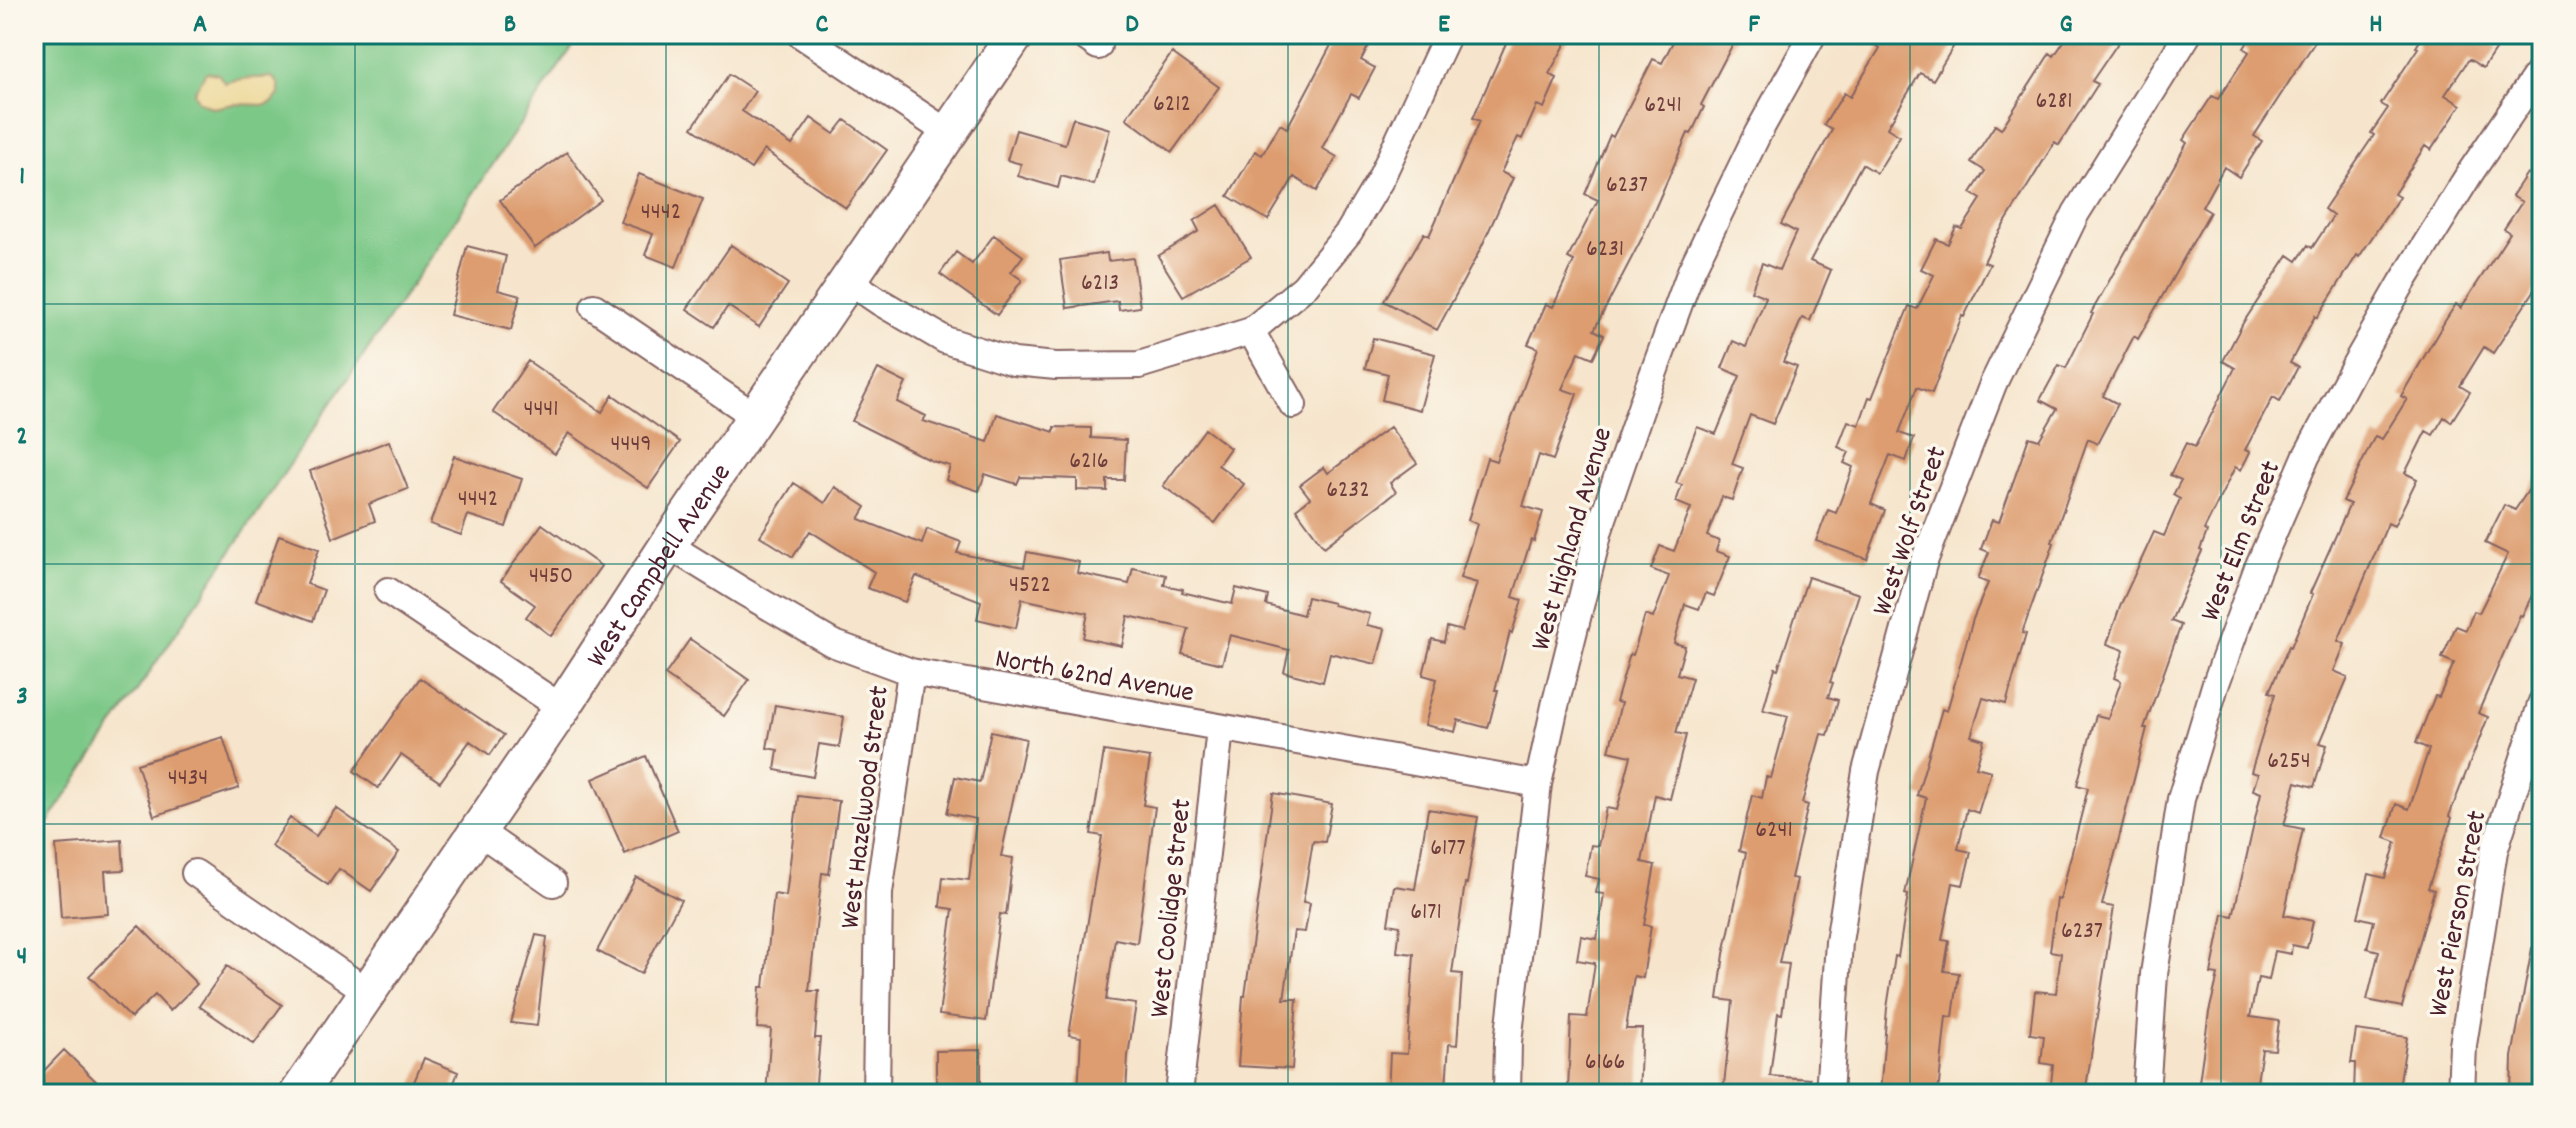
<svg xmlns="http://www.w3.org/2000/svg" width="2576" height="1128" font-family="Dekko,sans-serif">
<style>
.green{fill:#7cc887;stroke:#637459;stroke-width:2}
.sand{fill:#eeda9e;stroke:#9c7c64;stroke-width:2}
.building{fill:#dd9d6f}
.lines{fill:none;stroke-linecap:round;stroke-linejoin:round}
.street-casing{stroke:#866463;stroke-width:30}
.secondary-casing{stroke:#866463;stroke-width:40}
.street{stroke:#fff;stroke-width:26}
.secondary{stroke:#fff;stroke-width:36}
.grid{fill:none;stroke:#0f766e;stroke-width:2;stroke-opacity:0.55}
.labels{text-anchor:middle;stroke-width:7;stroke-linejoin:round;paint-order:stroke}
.number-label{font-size:24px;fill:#6f3e3c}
.street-label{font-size:28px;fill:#4a1f2b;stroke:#fbf7ec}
.neatline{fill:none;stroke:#0f766e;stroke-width:3}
.grid-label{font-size:26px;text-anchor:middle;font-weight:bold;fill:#0f766e}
</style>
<rect width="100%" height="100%" fill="#fbf7ec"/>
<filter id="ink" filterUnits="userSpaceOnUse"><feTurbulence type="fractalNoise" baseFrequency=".0125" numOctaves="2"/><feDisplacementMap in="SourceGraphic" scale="16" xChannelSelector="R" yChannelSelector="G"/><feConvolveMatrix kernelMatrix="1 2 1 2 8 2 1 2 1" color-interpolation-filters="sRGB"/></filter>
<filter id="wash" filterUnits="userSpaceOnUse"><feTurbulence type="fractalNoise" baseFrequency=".006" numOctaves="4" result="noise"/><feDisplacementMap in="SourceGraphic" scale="32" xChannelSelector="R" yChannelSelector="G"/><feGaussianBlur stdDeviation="1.8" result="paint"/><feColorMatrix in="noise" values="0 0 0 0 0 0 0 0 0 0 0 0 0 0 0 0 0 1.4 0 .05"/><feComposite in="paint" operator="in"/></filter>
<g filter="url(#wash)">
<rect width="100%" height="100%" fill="#f6e5cc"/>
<path class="green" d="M34 34H581L34 843Z"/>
<path class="sand" d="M206 72 218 74 225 83C241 77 254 79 272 77L279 84V94L273 102 266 105 234 104 213 108 198 101 194 92Z"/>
<g id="blocks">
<path class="building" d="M1337 34H1375L1361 60 1375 68 1359 98 1351 94 1322 148 1337 157 1317 191 1294 177 1268 220 1228 196 1255 151 1262 155 1280 124 1287 128Z
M1510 34H1571L1549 74 1557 78 1544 108 1537 105 1522 139 1518 137 1501 172 1513 178 1480 250 1437 330 1384 301 1424 233 1429 236 1480 121 1473 118Z
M1677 34H1738L1701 105 1704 107 1691 134 1688 133 1643 236 1594 330 1604 335 1593 358 1579 352 1562 389 1577 394 1553 460 1539 455 1523 506 1543 512 1534 541 1531 540 1513 597 1522 600 1512 633 1510 632 1495 690H1498L1488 728 1458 720 1455 732 1425 725 1437 679 1423 675 1432 639 1444 642 1447 627 1462 631 1477 583 1460 578 1477 524 1468 520 1487 458 1496 461 1538 348 1528 344 1546 304 1553 307 1574 261 1568 258 1598 200 1585 194 1610 135 1613 137 1653 59 1662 63Z
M1858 34H1961L1933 80 1920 73 1887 128 1900 136 1877 173 1862 164 1810 261 1831 270 1810 321 1802 318 1783 362 1797 367 1773 424 1750 415 1732 464 1743 468 1732 500 1722 497 1707 536 1719 541 1716 551 1730 556 1714 596 1706 593 1699 609 1685 604 1674 643 1685 646 1677 674 1692 678 1676 733 1686 735 1670 799 1655 795 1642 862 1655 865 1644 925 1651 926 1643 978 1634 976 1626 1029H1642L1639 1094 1568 1091 1571 1016 1587 1017 1595 963 1577 960 1581 936 1597 939 1604 894 1596 893 1599 879 1585 876 1591 845 1598 846 1606 808 1617 810 1631 756 1609 751 1621 703 1616 702 1630 654 1633 655 1645 615 1653 618 1669 576 1651 569 1660 546 1674 551 1691 508 1676 502 1682 485 1676 483 1697 427 1716 434 1740 376 1722 368 1733 341 1746 347 1766 297 1751 291 1762 263 1779 270 1796 232 1781 224 1832 130 1824 125 1844 93 1850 97 1880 48Z
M2069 34H2124L2092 81 2098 84 2059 145 2055 142 1995 239 1984 262 1990 264 1964 317 1962 316 1932 393 1917 387 1899 433 1914 438 1906 461 1890 455 1871 504 1885 510 1867 559 1816 541 1828 510 1836 513 1853 467 1844 463 1849 452 1838 447 1848 421 1859 425 1869 397 1872 398 1909 306 1917 309 1934 275 1921 269 1936 239 1948 244 1956 227 1962 229 1981 199 1971 193 1985 171 1971 162 1995 125 2001 129 2050 53 2054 56Z
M2253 34H2320L2254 136 2262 141 2239 177 2224 167 2202 207 2210 212 2138 339 2134 336 2103 396 2118 404 2097 444 2088 439 2052 542 2054 543 2022 633 2026 634 2006 704 1983 698 1971 736 1984 740 1976 767 1991 771 1978 813 1967 809 1958 849 1971 852 1963 885 1953 883 1942 940 1949 941 1944 971 1959 973 1953 1017 1946 1016 1938 1094H1880L1887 1008 1895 956 1898 957 1908 895 1905 894 1926 798 1917 795 1942 709 1947 711 1973 619 1988 583 1978 579 1989 552 1981 549 1992 520 1999 522 2029 437 2039 440 2057 409 2040 400 2059 365 2066 368 2093 314 2091 313 2187 143 2183 140 2212 96 2218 99 2249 52 2244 48Z
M2424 34H2477L2497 47 2483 68 2469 59 2445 95 2461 105 2431 150 2425 146 2394 194 2399 197 2359 257 2357 255 2317 318 2315 316 2290 363 2298 367 2280 401 2273 397 2245 450 2250 452 2241 470 2235 467 2204 530 2207 532 2200 550 2202 551 2171 621 2181 625 2144 728H2147L2102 905 2114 907 2086 1088 2051 1084 2053 1065 2041 1063 2044 1036 2030 1034 2035 991 2056 993 2061 953 2050 951 2057 899 2060 900 2088 788 2077 785 2096 715 2108 718 2121 681 2114 678 2124 650 2107 644 2121 604 2154 532 2164 536 2180 499 2173 495 2181 480 2170 475 2186 443 2195 447 2235 368 2223 361 2243 323 2288 255 2297 261 2308 245 2312 248 2333 216 2324 209 2374 135 2371 133 2388 108 2381 104 2418 48 2416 47Z
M1172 53 1219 87 1172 152 1126 118Z
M729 74 755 91 742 111 792 145 811 118 834 134 845 120 887 150 846 208 764 150 751 169 692 128Z
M1073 118 1110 129 1094 185 1061 176 1058 188 1018 176 1021 164 1007 160 1016 130 1065 144Z
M567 152 601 200 535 248 500 200Z
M2527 173 2538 180 2542 174V279L2493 353 2484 347 2460 386 2470 392 2451 422 2444 417 2433 435 2426 431 2405 473 2417 479 2394 526 2388 523 2338 641 2345 644 2334 671 2348 677 2320 743 2327 745 2314 787 2296 782 2284 825 2303 829 2284 915 2313 921 2307 948 2292 945 2291 954 2275 951 2269 980 2258 978 2250 1017 2279 1021 2275 1050 2262 1049 2256 1089 2199 1082 2209 1012 2218 975 2211 974 2223 914 2233 916 2261 793 2253 790 2258 774 2251 772 2275 694 2269 692 2289 646 2291 647 2313 594 2310 593 2350 504 2343 501 2375 436 2382 439 2407 399 2401 396 2445 321 2456 304 2461 308 2510 233 2504 229 2522 202 2512 196Z
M639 174 703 199 676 267 645 255 653 234 620 222Z
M1219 205 1251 257 1183 296 1158 256 1199 231 1194 221Z
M994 235 1023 256 1011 272 1022 280 997 315 940 274 956 252 972 264Z
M731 245 788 284 759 327 728 306 714 327 687 309Z
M467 246 506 256 498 290 520 296 511 330 450 315Z
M1107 253 1108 261 1133 258 1140 307 1119 310 1118 301 1067 308 1060 260Z
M1373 338 1435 354 1420 410 1382 400 1388 374 1365 368Z
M528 361 602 412 613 395 680 442 648 488 569 433 555 454 493 412Z
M878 369 906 383 897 402 926 416 923 421 988 442 997 414 1054 432V427L1091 428V438L1126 440 1124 480H1107V491L1077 490V479L1020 477 1017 484 985 474 979 491 946 480 950 466 932 461 852 421Z
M1390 427 1417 463 1390 483 1396 492 1324 547 1296 509 1310 498 1300 485 1324 467 1328 473Z
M1205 429 1230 448 1218 465 1244 484 1215 523 1163 486Z
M389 441 408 489 369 504 375 521 333 538 310 471Z
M454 456 522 479 506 527 468 515 461 535 430 524Z
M2542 470V575L2522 616 2520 615 2478 713 2488 717 2449 816 2452 818 2428 888 2434 890 2402 1007 2367 1000 2379 951 2367 948 2374 921 2358 917 2369 874 2385 878 2396 842 2385 838 2396 804 2409 809 2429 749 2416 743 2435 696 2439 697 2454 663 2442 658 2456 626 2466 630 2474 611 2479 613 2508 554 2485 543 2504 505 2515 510Z
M794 483 825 503 835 487 866 507 859 519 922 544 927 529 961 542 957 553 1024 567 1027 552 1079 562 1077 573 1129 584 1133 568 1166 575 1164 585 1183 589 1182 592 1232 604 1236 588 1268 596 1266 605 1303 615 1307 597 1333 603V605L1370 614 1367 625 1385 629 1376 664 1330 653 1323 682 1284 672 1289 650 1230 635 1222 664 1182 654 1189 629 1128 616 1122 646 1083 638 1088 613 1022 599 1016 628 977 619 981 601 916 576 905 602 867 588 874 572 810 531 793 557 760 536Z
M542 524 601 566 551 636 526 617 535 605 501 581Z
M279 535 319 549 307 584 324 590 313 621 256 600Z
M1808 577 1859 594 1830 682 1833 683 1828 697 1838 700 1828 735 1821 734 1802 803 1808 805 1791 878 1797 879 1779 963 1789 964 1782 1014 1778 1013 1770 1076 1810 1079 1809 1094H1723L1733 1001 1718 999 1724 954 1746 853 1739 851 1752 795 1762 798 1766 777 1771 778 1788 716 1763 710 1775 668 1778 669Z
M690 639 749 680 724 716 665 675Z
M420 678 504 735 490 755 470 741 440 782 401 755 378 788 354 771Z
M775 705 844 717 839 747 819 744 813 777 775 770 778 750 767 748Z
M991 731 1026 739 1001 856 1013 858 1006 915 1000 914 986 1021 939 1015 953 909 940 907 943 877 969 880 976 819 947 813 955 777 980 782Z
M223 737 239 788 154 816 137 764Z
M1104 751 1150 758 1143 805 1155 807 1137 943 1115 939 1106 1000 1136 1004 1128 1056 1126 1094H1078L1081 1037 1069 1035 1102 836 1091 834Z
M646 756 678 831 625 854 593 779Z
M1273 793 1332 804 1325 842 1313 841 1303 902 1310 903 1305 932 1294 931 1284 999H1297L1292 1069 1238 1066 1243 996H1245Z
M798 796 839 801 829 874 822 873 809 991H819L815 1038H820L815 1094H766L771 1029 757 1028 760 987H764L774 894 786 896Z
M336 808 399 852 371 891 339 869 328 885 271 846 290 818 316 836Z
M1428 809 1478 817 1467 884 1465 883 1452 973 1462 974 1457 1045 1449 1044 1446 1087 1427 1086 1426 1094H1388L1390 1053 1407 1054 1414 954 1397 952 1400 926 1388 924 1394 886 1415 889Z
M122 840 124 870 105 871 108 914 61 918 56 845Z
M636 877 681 900 641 974 597 951Z
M139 926 197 984 170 1011 155 995 131 1018 89 976Z
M536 935 547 937 537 1026 511 1023Z
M2532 948 2542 949V1094H2511L2512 1057Z
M227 966 282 1005 254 1044 199 1006Z
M2356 1030 2407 1037 2398 1094H2354L2355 1063H2351Z
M64 1050 109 1094H34V1081Z
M981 1050V1094H936V1051Z
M424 1058 458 1072 450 1094H409Z"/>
</g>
</g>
<g filter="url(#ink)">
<use href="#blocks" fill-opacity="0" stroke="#866463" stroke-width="2"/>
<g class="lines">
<g class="street-casing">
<path id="street" d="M800 34 948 133
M1081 34 1098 46
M849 281 880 302 945 340 1014 362 1056 366 1139 365 1251 331 1304 287 1349 232 1380 180 1448 34
M594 307 756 417
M1251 331 1293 405
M668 545 744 592 832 643 911 672 1538 784
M388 591 562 708
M478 831 553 883
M195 873 368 992
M876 1094 879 893 911 672
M1179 1094 1220 729
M1507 1094 1508 1042 1538 784 1555 706 1599 530 1644 399 1691 271 1758 133 1813 34
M1829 1094 1839 942 1866 771 1923 564 1993 384 2076 213 2188 34
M2146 1094 2154 974 2181 799 2215 686 2257 570 2306 457 2355 365 2402 283 2470 173 2542 67
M2461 1094 2463 1045 2494 851 2542 702"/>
</g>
<g class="secondary-casing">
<g id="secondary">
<path id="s1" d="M298 1094 562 708 668 545 1016 34"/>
</g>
</g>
<use href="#street" class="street"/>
<use href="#secondary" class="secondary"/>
</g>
</g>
<path class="grid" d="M355 34V1094M666 34V1094M977 34V1094M1288 34V1094M1599 34V1094M1910 34V1094M2221 34V1094M34 304H2542M34 564H2542M34 824H2542"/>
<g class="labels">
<g class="number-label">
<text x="2054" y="107">6281</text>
<text x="1172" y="110">6212</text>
<text x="1663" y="111">6241</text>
<text x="1627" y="191">6237</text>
<text x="661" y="218">4442</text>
<text x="1605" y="255">6231</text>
<text x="1100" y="289">6213</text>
<text x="541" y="415">4441</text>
<text x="631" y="450">4449</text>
<text x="1089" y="467">6216</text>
<text x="1348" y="496">6232</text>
<text x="478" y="505">4442</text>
<text x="551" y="582">4450</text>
<text x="1030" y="591">4522</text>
<text x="2289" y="767">6254</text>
<text x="188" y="784">4434</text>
<text x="1774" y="836">6241</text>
<text x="1448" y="854">6177</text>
<text x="1426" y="918">6171</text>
<text x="2082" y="937">6237</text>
<text x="1605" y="1068">6166</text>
</g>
<g class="street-label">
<text transform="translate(1907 530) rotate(-71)" y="10">West Wolf Street</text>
<text transform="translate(1569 538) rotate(-74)" y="10">West Highland Avenue</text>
<text transform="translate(2238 540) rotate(-68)" y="10">West Elm Street</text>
<text dy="10" stroke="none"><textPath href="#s1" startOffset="640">West Campbell Avenue</textPath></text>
<text transform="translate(1095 673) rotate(10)" y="10">North 62nd Avenue</text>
<text transform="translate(862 807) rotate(-83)" y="10">West Hazelwood Street</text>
<text transform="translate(1168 908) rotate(-84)" y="10">West Coolidge Street</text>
<text transform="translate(2455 913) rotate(-79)" y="10">West Pierson Street</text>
</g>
</g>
<rect width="2576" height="1128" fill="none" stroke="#fbf7ec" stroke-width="88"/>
<rect x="44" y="44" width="2488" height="1040" class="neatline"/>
<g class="grid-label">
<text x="200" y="31">A</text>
<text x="510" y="31">B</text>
<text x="822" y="31">C</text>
<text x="1132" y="31">D</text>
<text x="1444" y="31">E</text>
<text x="1754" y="31">F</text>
<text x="2066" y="31">G</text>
<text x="2376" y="31">H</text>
<text x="22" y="183">1</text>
<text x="22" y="443">2</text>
<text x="22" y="703">3</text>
<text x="22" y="963">4</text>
</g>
</svg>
